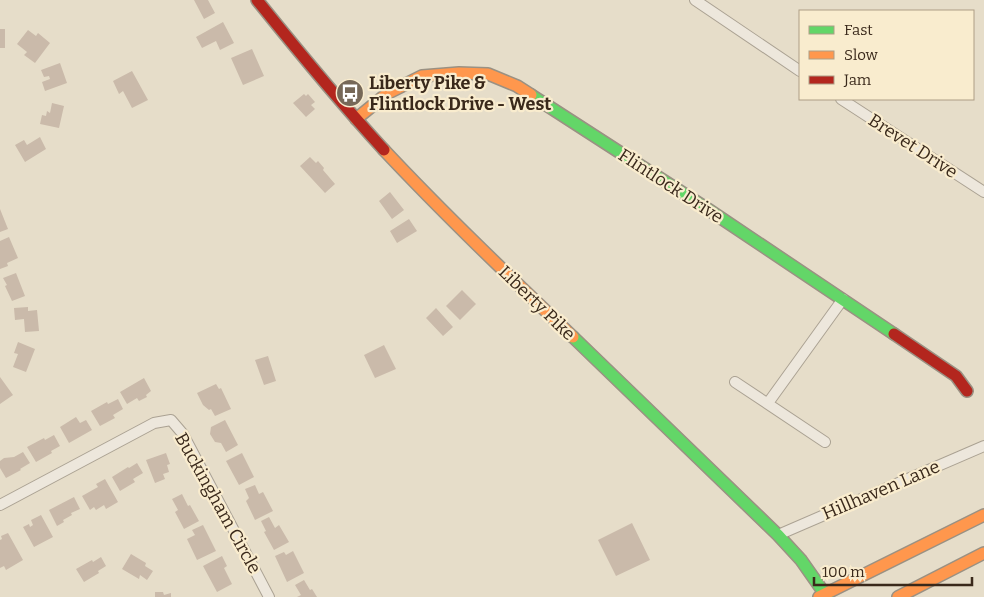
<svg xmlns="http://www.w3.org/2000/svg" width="984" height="597" font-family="Bitter,serif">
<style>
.building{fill:#cabaaa}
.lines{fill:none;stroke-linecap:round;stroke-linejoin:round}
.street-casing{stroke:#aba293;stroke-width:12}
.fast-casing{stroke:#9a9183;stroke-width:14}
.slow-casing{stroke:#9a9183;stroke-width:14}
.jam-casing{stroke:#9a9183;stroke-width:14}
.street{stroke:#ede7dc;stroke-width:10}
.fast{stroke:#63d668;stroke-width:11}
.slow{stroke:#ff974d;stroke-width:11}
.jam{stroke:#b3261e;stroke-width:11}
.labels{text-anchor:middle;stroke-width:4.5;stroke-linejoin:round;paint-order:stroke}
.poi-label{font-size:18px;font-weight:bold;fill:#3a291b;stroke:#f9ecce;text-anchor:start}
.street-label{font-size:18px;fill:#3a291b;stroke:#f9ecce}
</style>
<rect width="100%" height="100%" fill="#e6ddc9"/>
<path class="building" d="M194 0H208L215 13 204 19Z
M223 22 234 43 220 50 216 41 202 48 196 37Z
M0 29H5V48H0Z
M28 30 36 36 38 33 50 43 35 63 24 55 27 52 17 44Z
M252 49 264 76 243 85 231 58Z
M60 63 67 83 45 91 42 82 50 79 49 76 44 77 41 70Z
M132 71 148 100 132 108 123 91 119 94 113 81Z
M304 94 306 96 308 94 315 102 311 105 315 109 306 117 293 103Z
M52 103 64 106 59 128 40 124 42 115 46 116 47 111 50 113Z
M40 137 46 149 25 162 15 145 24 140 27 145Z
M310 157 316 163 318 161 324 168 323 170 335 184 325 193 300 166Z
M390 192 404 210 392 219 379 201Z
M0 209 8 229 0 232Z
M409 219 417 231 397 243 390 231Z
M9 237 18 258 7 263 8 266 0 269V241Z
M16 273 25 296 12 301 5 286 7 285 3 278Z
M462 290 476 304 460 320 446 306Z
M28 307V311L37 310 39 331 25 332 24 319 15 320 14 308Z
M436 308 453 327 443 336 426 318Z
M18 342 35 349 26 372 13 367 18 354 14 353Z
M384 345 396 369 375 378 364 355Z
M268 356 276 381 264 385 255 360Z
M0 377 13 395 0 404Z
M144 378 151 391 146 395 147 397 139 401 137 398 127 404 120 392Z
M216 384 219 389 221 388 231 409 215 416 211 409 209 410 203 405 197 393Z
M118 399 123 409 113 415 115 418 100 426 91 411 107 402 108 404Z
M76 417 80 423 86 420 92 430 69 443 60 427Z
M225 420 238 445 226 452 221 443 215 442 210 434 211 427Z
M54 435 60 446 51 451 52 453 36 462 27 447 44 438 45 440Z
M23 452 30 463 20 469 21 470 6 478 0 468V461L4 458 14 457Z
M166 453 170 464 167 465 169 472 163 474 165 479 155 483 146 460Z
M242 453 254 477 239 485 226 461Z
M137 463 143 473 133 479 135 482 120 491 112 477 128 467 129 468Z
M105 479 118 502 106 509 104 505 96 510 94 507 90 510 82 496 98 487 96 484Z
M255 485 259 494 263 492 273 511 255 520 246 501 249 498 245 489Z
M182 494 188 506 190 505 199 521 184 529 175 512 178 510 172 499Z
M74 497 80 509 71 513 72 515 63 520 64 522 57 526 49 510Z
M41 515 53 537 34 547 23 527 29 524 30 527 33 525 31 520Z
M269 517 275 528 279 525 289 542 274 550 264 532 266 531 261 521Z
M632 523 650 560 616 576 598 540Z
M203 525 216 551 197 560 187 539 195 535 192 530Z
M8 533 23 560 6 570 4 566 0 568V540L2 539 1 536Z
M293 551 304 573 287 582 275 556 284 552 286 555Z
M131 554 146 563 145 566 153 571 147 580 140 575 139 579 122 569Z
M222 556 227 566 224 568 232 584 217 592 203 566Z
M101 557 106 566 98 571 99 573 84 582 76 569 92 560 93 562Z
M304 580 310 590 312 589 317 597H297L301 595 295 585Z
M155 592H163L164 595 171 593V597H155Z"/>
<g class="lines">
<g class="street-casing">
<path id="street" d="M695 0 800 71
M841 99 984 192
M735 382 825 442
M768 403 843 299
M0 505 154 423 171 420 183 434 269 597
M778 535 984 446"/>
</g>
<g class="fast-casing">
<path id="fast" d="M531 95 709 210 894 334
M573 337 778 535 801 560 827 597"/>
</g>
<g class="slow-casing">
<path id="slow" d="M356 119 388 93 422 76 459 73 488 74 517 86 531 95
M384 150C445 215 509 276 573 337
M819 597 984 515
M898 597 984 553"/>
</g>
<g class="jam-casing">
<path id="jam" d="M257 0C298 51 340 102 384 150
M894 334 956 376 967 391"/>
</g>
<use href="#street" class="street"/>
<use href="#fast" class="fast"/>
<use href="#slow" class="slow"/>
<use href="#jam" class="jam"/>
</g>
<defs>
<g id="bus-disc" transform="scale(1.4375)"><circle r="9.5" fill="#766858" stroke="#f9ecce"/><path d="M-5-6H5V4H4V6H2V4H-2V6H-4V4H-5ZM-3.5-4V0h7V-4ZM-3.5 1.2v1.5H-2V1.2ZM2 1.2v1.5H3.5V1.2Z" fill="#fff"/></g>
</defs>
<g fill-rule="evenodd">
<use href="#bus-disc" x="350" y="93"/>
</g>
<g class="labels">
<g class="poi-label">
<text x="369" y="89">Liberty Pike &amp;<tspan x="369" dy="21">Flintlock Drive - West</tspan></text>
</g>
<g class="street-label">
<text transform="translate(913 146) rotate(33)" y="6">Brevet Drive</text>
<text transform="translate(671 186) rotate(33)" y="6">Flintlock Drive</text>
<text transform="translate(537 303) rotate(44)" y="6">Liberty Pike</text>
<text transform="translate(881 490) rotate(-23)" y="6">Hillhaven Lane</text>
<text transform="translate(218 503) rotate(61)" y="6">Buckingham Circle</text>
</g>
</g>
<rect x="799" y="10" width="175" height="90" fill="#f9ecce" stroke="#ad9e86"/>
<rect x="809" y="26" width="25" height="8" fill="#63d668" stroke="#ad9e86"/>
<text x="844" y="35" font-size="15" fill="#3a291b">Fast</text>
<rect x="809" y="51" width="25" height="8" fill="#ff974d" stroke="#ad9e86"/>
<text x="844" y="60" font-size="15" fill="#3a291b">Slow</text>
<rect x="809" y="76" width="25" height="8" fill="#b3261e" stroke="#ad9e86"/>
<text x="844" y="85" font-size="15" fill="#3a291b">Jam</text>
<path d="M814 577v8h158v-8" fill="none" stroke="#3a291b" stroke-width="2.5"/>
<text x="822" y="577" font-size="15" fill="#3a291b" stroke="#f9ecce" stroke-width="4" paint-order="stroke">100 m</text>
</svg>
